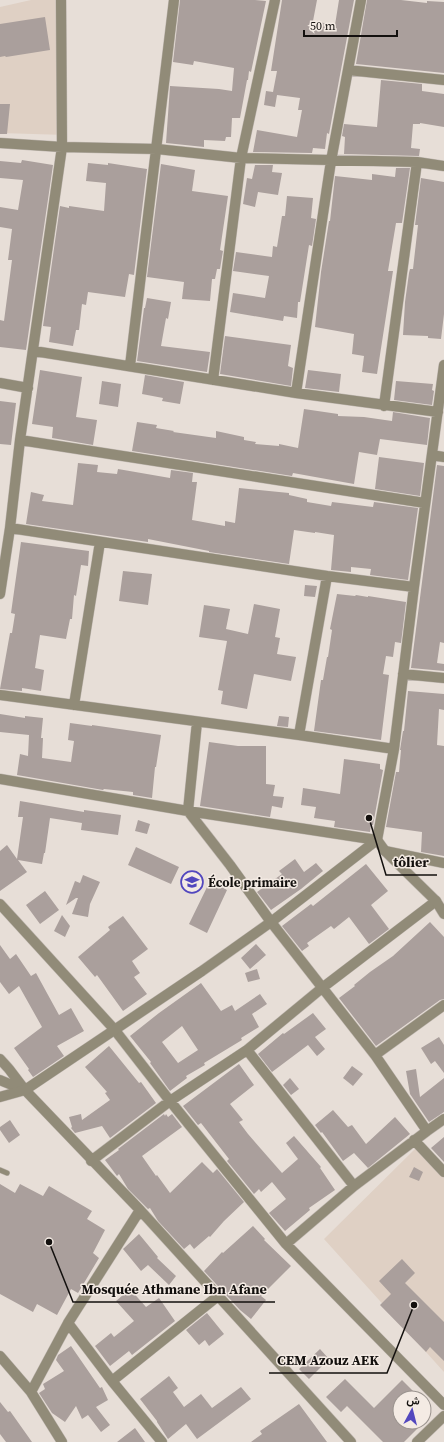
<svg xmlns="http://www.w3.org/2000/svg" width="444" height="1442" font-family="'Source Serif 4',Vazirmatn,serif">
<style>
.built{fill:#dfd0c4}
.building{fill:#aa9f9c;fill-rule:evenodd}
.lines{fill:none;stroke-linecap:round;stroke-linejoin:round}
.service-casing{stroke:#c1b9b3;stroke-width:6}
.minor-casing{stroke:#c1b9b3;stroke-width:11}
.tertiary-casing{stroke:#c1b9b3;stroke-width:11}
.service{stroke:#918b78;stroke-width:5}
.minor{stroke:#918b78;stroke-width:10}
.tertiary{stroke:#918b78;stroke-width:10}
.labels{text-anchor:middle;stroke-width:3;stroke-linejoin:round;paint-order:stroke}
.poi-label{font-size:13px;font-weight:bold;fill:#13100e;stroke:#f4ebe4;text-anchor:start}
.leader{fill:none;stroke:#13100e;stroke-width:1.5}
.callout-dot{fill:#13100e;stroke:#f4ebe4;stroke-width:1.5}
.callout-label{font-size:14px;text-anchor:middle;font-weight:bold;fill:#13100e;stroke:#f4ebe4;stroke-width:3;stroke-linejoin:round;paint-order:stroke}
</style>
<rect width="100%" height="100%" fill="#e7ded7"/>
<path class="built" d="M31 0H56L66 135 0 133V7Z
M417 1147 444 1177V1372L324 1239Z"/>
<path class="building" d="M180 0H255L266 1 251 72 249 71 248 80H247L240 118H232L231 137H226L225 141 204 140V147L166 143 170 86 219 89 232 91 234 68 194 61 193 65 173 62Z
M282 0H317L313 21 335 25 339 0H354L329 134 327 133 325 149 313 148 312 153 253 152 257 130 297 137 302 110H298L300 98 277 95 275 107 264 105 266 91 273 92 277 71H271Z
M367 0H401L427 3V1L444 2V73L356 64Z
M45 17 50 50 6 57 5 56 0 57V24Z
M381 80 422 84V91L444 94V127L420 123V124H413L411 148 420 149 419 156 344 154 345 137 342 136 344 124 377 127Z
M0 104H10L7 134H0Z
M22 160 53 165 26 350 0 347V320L4 321 12 260H8L12 229 0 227V207L18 210 23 180 0 178V161L21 163Z
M88 163 108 165V163L147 169 134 275 129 274 125 297 88 292 86 305 82 304 79 330H76L73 346 49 342 51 327 43 326 60 206 69 208V206L104 211 106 183 86 181Z
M161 164 195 170 192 191 228 196 220 250 223 251 220 269H217L215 279H212L210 301 182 299 184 282 147 277Z
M255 165H273L272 172 282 173 278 195 258 192 255 207 243 204 247 178 252 179Z
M396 168H410L402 223H396L388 271H393L377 374 362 372 364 356 352 354 354 334 315 327 321 272 329 221H330L335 176 372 180V174L395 177Z
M421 178 444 182V314L441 339 428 338V336L403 335 405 302 409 273 410 269H413L418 225H415Z
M287 196 313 198 311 218 316 219 312 246 309 245 300 302H298L297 318 284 316 283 321 230 312 233 293 265 298 269 276 233 271 236 252 272 257 273 246 277 247 282 216H285Z
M147 298 171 302 168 319 166 318 161 346 210 352 207 372 137 361 144 308H145Z
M225 336 291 345 288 366 293 368 291 386 220 374Z
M40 370 82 377 76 417 97 420 93 445 52 438 53 427 32 424Z
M308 370 341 374 339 392 305 388Z
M145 375 184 382 180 404 162 401 163 398 142 394Z
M102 381 121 384 118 407 99 404Z
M396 381 433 384 432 390 434 391 432 405 394 400Z
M0 401 16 403 11 445 0 444Z
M304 409 338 414V416L364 417 392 421 393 412 430 418 427 445 380 439 377 455 359 452 354 484 293 473 292 476 132 451 137 422 157 425 156 428 174 431 173 432 216 438V431L244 437V440L256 442 255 444 279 446V444L298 448Z
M379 457 424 463 420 496 375 489Z
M78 463 98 465 97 472 117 474 118 469 170 478 171 470 193 473 192 482H197L192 520 225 526V521L235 523 239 488 289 493V495L307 499V502L331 506 332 502 373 507 374 502 418 508 408 580 370 575 371 569 351 567V572L331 570 334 535 315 532V533L294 530 289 564 209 552V551L148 539V542L26 524 31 492 44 495 42 501 73 505Z
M437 465 444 466V643L440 642 437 663 444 664V671L411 668Z
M21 542 89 551 88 566 81 565 76 596 74 595 72 619H70L66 639 40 635 35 668 44 670 41 691 22 688V691L0 689 10 633H12L15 614 11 613Z
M123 571 152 574 148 605 119 601Z
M305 585 317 586 315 597 304 596Z
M337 594 355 596 356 595 368 597V596L406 602 401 643 395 642 393 657 386 656 383 674 389 675 381 740 314 731 321 680H323L327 657H328L332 630 330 629Z
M254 604 280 609 275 637 280 638 277 654 296 657 291 681 254 674 247 709 221 704 223 691 218 690 227 641 199 637 204 605 230 609 226 629 248 634Z
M408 691 444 694V710L439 709 437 745 444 746V856L421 852 422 832 386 827 396 772H399L401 750H400L403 731H404Z
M0 714 25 718V716L43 718 41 738H43L42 758 71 762 74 741 68 740 70 723 92 726V725L161 735 156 767H155L152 798 133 795V792L104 789 103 790 17 775 20 754 28 756 29 735 0 732Z
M279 716 289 717 288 727 277 726Z
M209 742 238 746H266V784L275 785 273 796 284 797 282 808 272 806 270 817 200 806Z
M344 759 380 764V769L383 770 373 825H371L370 832 334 827 335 821 314 818 316 807 301 805 303 788 340 794Z
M20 801 84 812V810L121 815 118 835 81 830 82 823 50 818 45 853H44L42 864 18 860 27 872 0 891V851L7 845 17 859 23 817H18Z
M138 820 150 824 147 834 135 831Z
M136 847 179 867 171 884 128 865Z
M295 859 304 872 316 863 323 871 301 889 271 910 257 892 282 874 279 871Z
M366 864 388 891 371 905 389 929 369 944 349 917 334 929 331 926 307 943 309 946 302 951 282 926 311 904 313 906Z
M83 875 100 882 90 904 88 917 72 914 78 898H76L66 905 75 881 80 883Z
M210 881 227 890 207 933 189 924Z
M45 891 59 910 40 924 26 905Z
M62 915 70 926 65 937 54 931Z
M123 916 148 949 132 961 140 973 134 977 147 994 123 1011 97 975 95 977 78 957 110 930 108 927Z
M430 922 444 937V999L440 1000 376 1046 339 998 355 986 354 985 370 972 393 956Z
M256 944 266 955 250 969 241 958Z
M0 945 10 959 16 954 31 976 36 973 59 1015 71 1008 84 1031 57 1046 64 1056 33 1077 28 1070 29 1069 14 1048 42 1027 19 986 9 994 0 982Z
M257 969 260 979 248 982 245 973Z
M201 983 221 1011 232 1005 235 1011 260 994 267 1004 252 1014 259 1027 241 1038 242 1040 204 1063 205 1065 186 1076 187 1078 170 1091 150 1063 151 1062 130 1036 159 1013ZM182 1026 198 1050 178 1063 162 1042Z
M313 1013 326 1029 315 1037 325 1049 317 1056 308 1045 272 1072 258 1054 283 1033 284 1034Z
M439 1037 444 1045V1073L435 1061 431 1064 421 1048Z
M109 1046 139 1083 141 1082 156 1103 110 1138 102 1126 75 1133 71 1128 72 1127 69 1117 81 1114 82 1120 110 1100 105 1093 107 1092 85 1067Z
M239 1064 254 1085 230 1104 243 1120 239 1122 248 1134 282 1173 298 1159 286 1143 294 1136 321 1167 320 1168 335 1190 309 1208 310 1210 285 1231 269 1213 286 1199 272 1182 261 1192 259 1189 254 1194 227 1161 229 1159 201 1123 198 1125 183 1106Z
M352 1066 363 1074 353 1086 343 1078Z
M416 1069 420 1097 444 1078V1112L429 1122 410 1094 406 1071Z
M290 1078 299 1089 291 1095 283 1085Z
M333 1110 348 1127 352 1125 366 1144 395 1117 410 1134 368 1168 354 1153 343 1161 322 1132 321 1133 315 1125Z
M164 1114 165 1116 166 1114 168 1117 172 1114 182 1127 142 1156 156 1176 157 1175 170 1193 202 1162 213 1173 217 1169 244 1202 224 1221 210 1237 209 1236 194 1249 190 1244 184 1249 158 1221 150 1208 148 1209 128 1189 119 1174 117 1176 105 1160 119 1150 118 1149Z
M10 1120 20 1135 9 1143 0 1130V1127Z
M444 1137V1162L431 1148Z
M414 1167 423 1172 419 1181 409 1177Z
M0 1184 15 1193 20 1184 43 1196 49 1186 92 1211 87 1219 105 1230 93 1253 99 1258 78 1293 71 1289 57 1315 37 1304 33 1312 0 1294Z
M253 1226 265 1239 264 1240 291 1266 261 1296 266 1300 251 1319 240 1310 204 1271 222 1252 223 1253Z
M139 1234 158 1257 157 1258 176 1276 169 1285 148 1265 141 1271 123 1249Z
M402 1259 415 1273 405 1283 444 1322V1361L430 1347 426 1352 380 1305 391 1294 379 1281Z
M130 1289 146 1307 159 1298 175 1321 132 1355 129 1351 110 1366 95 1346 111 1333 114 1337 134 1321 116 1301Z
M207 1313 224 1334 209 1346 205 1340 199 1345 186 1330Z
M71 1346 100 1388 102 1387 108 1400 96 1407 110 1425 101 1432 88 1415 82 1419 76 1406 65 1422 52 1413 39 1393 45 1389 43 1384 64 1371 56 1360 58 1355Z
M320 1349 329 1359 309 1379 299 1369Z
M169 1376 178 1388 173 1392 184 1407 201 1394 212 1408 241 1387 251 1399 197 1439 186 1424 168 1439 157 1422V1421L140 1399Z
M345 1379 374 1408 402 1380 420 1398H400V1422H424L404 1442H383L347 1406 341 1412 326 1397Z
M0 1402 8 1412 10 1411 32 1442H6L0 1434Z
M299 1404 327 1442H251L262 1434 260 1431Z
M135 1428 145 1442H117Z"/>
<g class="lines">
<g class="service-casing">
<path id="service" d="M0 1170 7 1173"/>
</g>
<g class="minor-casing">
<path id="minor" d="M348 70 444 80
M0 143 62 147 157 149 241 158 417 162 444 166
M34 351 296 393 438 412
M130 366 174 0
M213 380 241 158 275 0
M0 383 28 388
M296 393 331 161 361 0
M384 406 417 162
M20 440 425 503
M432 455 444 457
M10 528 327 576 414 587
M327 576 299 735 394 749
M0 594 10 528 20 440 62 147 61 0
M403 674 444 678
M0 695 299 735
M74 705 100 542
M197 722 188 811 230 865 271 922 375 1055 427 1131 444 1119
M0 779 188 811 377 840 394 749 414 587 444 365
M385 851 444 863
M0 904 114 1029 170 1101 286 1244 444 1405
M247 1050 354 1186 427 1131
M375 1055 444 1005
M0 1059 9 1069 25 1090 140 1210 351 1442
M0 1080 24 1090
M414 1140 444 1172
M91 1161 170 1101 247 1050 322 988 436 901
M286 1244 354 1186
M68 1323 112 1381 162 1442
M0 1356 31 1392 62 1442
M112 1381 218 1296
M31 1392 68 1323 140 1210
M417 1442 444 1416"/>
</g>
<g class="tertiary-casing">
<path id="tertiary" d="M0 1097 25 1090 202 971 271 922 377 840 385 851 436 901 444 914"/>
</g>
<use href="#service" class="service"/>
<use href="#minor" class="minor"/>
<use href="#tertiary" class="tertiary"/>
</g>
<defs>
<g id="school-ring" transform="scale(1.15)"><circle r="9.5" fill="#f4ebe4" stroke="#5247be" stroke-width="1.5"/><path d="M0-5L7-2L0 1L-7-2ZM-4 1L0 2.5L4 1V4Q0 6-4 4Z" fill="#5247be"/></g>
</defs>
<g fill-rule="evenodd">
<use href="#school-ring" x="192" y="882"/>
</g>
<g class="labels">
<g class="poi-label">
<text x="208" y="887">École primaire</text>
</g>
</g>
<path class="leader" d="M369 818L386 875H437M49 1242L73 1302H275M414 1305L387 1373H269"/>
<g class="callout-dot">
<circle cx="369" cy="818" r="4"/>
<circle cx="49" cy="1242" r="4"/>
<circle cx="414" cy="1305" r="4"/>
</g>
<g class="callout-label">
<text x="411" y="867">tôlier</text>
<text x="174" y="1294">Mosquée Athmane Ibn Afane</text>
<text x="328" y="1365">CEM Azouz AEK</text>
</g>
<g transform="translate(412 1410) rotate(7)"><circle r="19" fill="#f4ebe4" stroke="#9a938e"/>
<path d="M0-3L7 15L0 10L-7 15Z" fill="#5247be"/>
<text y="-6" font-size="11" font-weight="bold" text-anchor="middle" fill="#13100e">ش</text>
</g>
<path d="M304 30v6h93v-6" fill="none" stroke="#13100e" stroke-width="2"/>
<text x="310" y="30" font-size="12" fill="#13100e" stroke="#f4ebe4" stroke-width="3" paint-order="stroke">50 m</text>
</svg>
